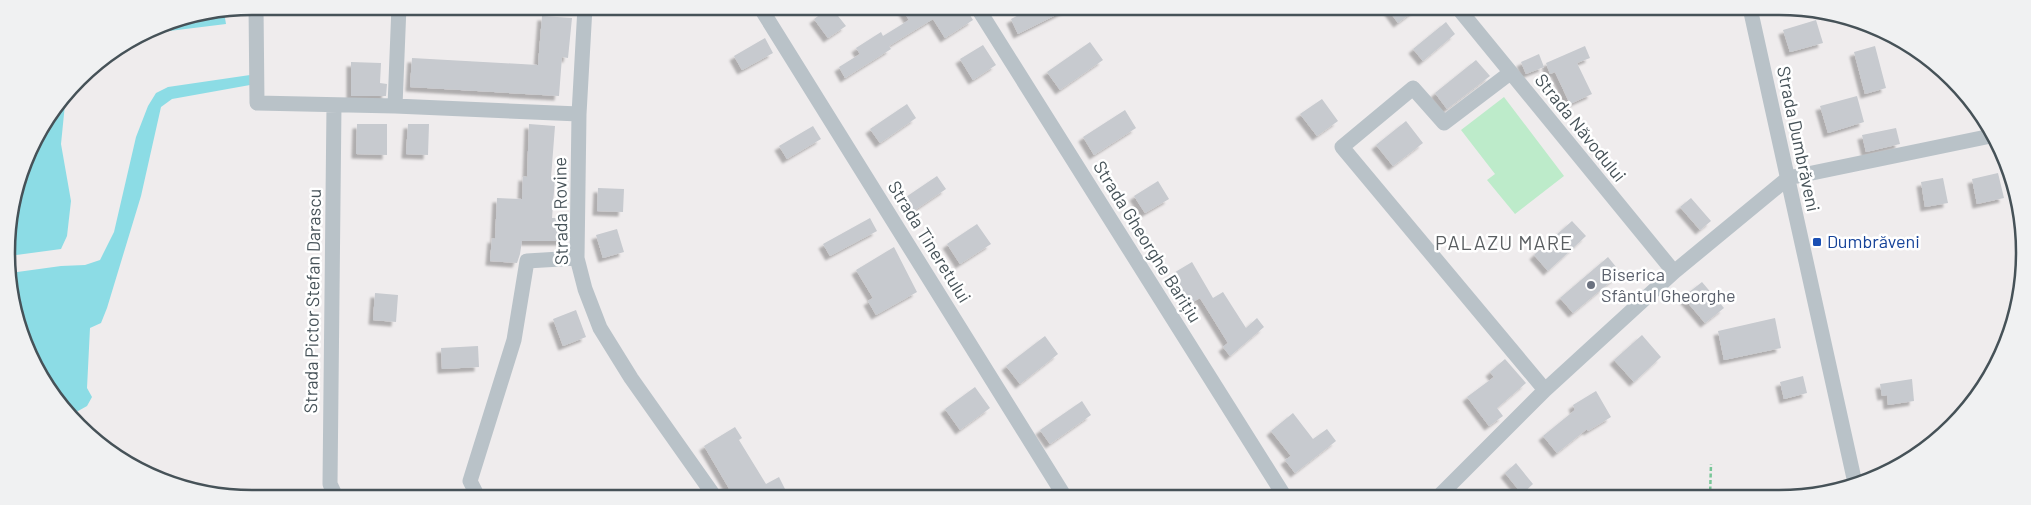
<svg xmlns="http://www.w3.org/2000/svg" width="2031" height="505" font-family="Barlow,sans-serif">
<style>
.green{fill:#bdebca}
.water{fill:#8cdce5}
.building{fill:#c7cacf;filter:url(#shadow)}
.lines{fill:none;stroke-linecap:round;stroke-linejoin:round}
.path{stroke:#77c697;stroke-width:2.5;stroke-dasharray:4 2.5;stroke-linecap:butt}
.minor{stroke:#b9c2c8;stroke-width:15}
.transit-dot{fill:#1a4fb4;stroke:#fff;stroke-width:2}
.worship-dot{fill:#6b7280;stroke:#fff;stroke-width:2}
.labels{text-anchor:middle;stroke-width:5;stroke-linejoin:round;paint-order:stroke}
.street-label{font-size:18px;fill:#465258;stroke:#fff}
.transit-label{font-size:18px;fill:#164399;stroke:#fff;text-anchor:start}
.worship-label{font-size:18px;fill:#5b616d;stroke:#fff;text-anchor:start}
.quarter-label{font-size:20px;letter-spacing:1px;fill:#5a5e61;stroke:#fff}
.rim{fill:none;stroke:#465258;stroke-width:2.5}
</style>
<defs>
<filter id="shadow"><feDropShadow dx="-4.5" dy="4.5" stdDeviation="1" flood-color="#0004"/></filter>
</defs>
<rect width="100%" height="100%" fill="#efeced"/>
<path class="green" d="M1504 97 1564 176 1515 214 1487 180 1495 174 1461 130Z"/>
<path class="water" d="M224 12 226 24 145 34 159 25Z
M250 75V85L172 99 161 107 141 196 107 308 101 323 90 328 87 388 92 397 87 406 71 415 57 403 15 317 10 273 61 266 85 265 100 260 114 232 136 137 148 106 156 93 168 87Z
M69 94 65 104 61 144 71 201 67 236 61 249 9 256 7 236 32 144Z"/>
<path class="building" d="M831 7 846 26 828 38 814 19Z
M901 7H965L973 20 945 38 933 19 889 46 891 49 845 78 839 67 860 54 856 48 881 32 883 36 909 20Z
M1034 7H1072L1018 34 1011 19Z
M1387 8H1418L1398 23Z
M542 16 572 18 568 58 562 57 559 96 410 87 412 58 538 65Z
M1816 20 1823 43 1790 52 1783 30Z
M1446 22 1455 34 1423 61 1413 49Z
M765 38 773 53 742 70 734 56Z
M1090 42 1103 60 1060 90 1047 72Z
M983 45 996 65 973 80 960 59Z
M1585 46 1590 58 1577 63 1592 94 1570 104 1555 72 1550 74 1546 63Z
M1875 46 1886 88 1865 94 1854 52Z
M1539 54 1544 67 1526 74 1521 62Z
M1476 60 1490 76 1447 109 1435 93Z
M351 62 381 63 380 83 387 84 386 96H351Z
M1857 96 1864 122 1828 133 1820 106Z
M1322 99 1338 121 1317 136 1300 114Z
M907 104 916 118 880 143 870 129Z
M1125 110 1136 128 1094 155 1083 137Z
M1406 121 1423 143 1393 166 1376 145Z
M357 124H387V155L356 154Z
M408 124H429L428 155 406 154Z
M529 124 555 126 551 178H555L552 218H564V241H522L520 254 517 263 490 261 492 238 495 239 497 198 522 199 523 176 527 177Z
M813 126 821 139 787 159 779 146Z
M1896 128 1900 144 1866 152 1862 135Z
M1998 173 2004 198 1977 204 1972 179Z
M937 176 946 189 912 212 903 199Z
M1943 178 1948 203 1925 207 1921 182Z
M1158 181 1169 199 1145 213 1134 196Z
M598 188 624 189 623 212 597 211Z
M1691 198 1711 221 1700 230 1680 207Z
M870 218 877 231 830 256 823 244Z
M1572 221 1586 236 1548 271 1534 255Z
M977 224 991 244 960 264 947 244Z
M617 229 624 252 603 258 596 235Z
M894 247 917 292 876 315 868 301 873 298 856 270Z
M1608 257 1621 273 1573 313 1560 298Z
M1192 262 1213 298 1223 292 1246 328 1257 318 1264 327 1230 356 1223 347 1228 343 1200 298 1189 304 1172 274Z
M1702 282 1724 308 1705 323 1683 297Z
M375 293 398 295 396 322 373 320Z
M576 310 586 337 563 346 553 319Z
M1775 318 1781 348 1724 360 1718 331Z
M1642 335 1661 357 1634 382 1614 360Z
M1045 336 1058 354 1020 384 1006 366Z
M478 346 479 367 442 369 441 348Z
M1505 359 1526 383 1497 408 1503 416 1489 426 1467 397 1494 377 1490 372Z
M1803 376 1807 393 1784 399 1780 382Z
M1912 379 1914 401 1888 405 1887 395 1882 396 1880 384Z
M975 387 990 408 960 430 945 409Z
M1596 391 1611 417 1588 431 1587 429 1557 453 1543 436 1575 410 1573 405Z
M1082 401 1091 415 1050 444 1040 430Z
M1293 413 1313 439 1327 429 1336 441 1295 473 1285 460 1291 456 1271 431Z
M735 427 742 438 739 440 766 484 779 477 787 493 779 497H734L704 446Z
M1516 463 1533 484 1522 494 1505 473Z"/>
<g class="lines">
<path class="path" d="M1710 497 1711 464"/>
<path class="minor" d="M256 6 257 103 395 106 579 114
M585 7 579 114 577 258 585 289 600 328 631 378 715 497
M760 7 1065 497
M977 7 1285 497
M1458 8 1674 272
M1750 8 1855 483
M1510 73 1444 123 1413 88 1342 147 1545 390
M334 105 330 484 336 497
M395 106 399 6
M478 497 470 481 514 340 527 261 577 258
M1438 497 1545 390 1674 272 1788 178 1991 136"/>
</g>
<rect class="transit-dot" x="1812" y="237" width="10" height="10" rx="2.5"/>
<circle class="worship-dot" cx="1591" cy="285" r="5"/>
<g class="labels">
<g class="street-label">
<text transform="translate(1580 128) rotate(51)" y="6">Strada Năvodului</text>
<text transform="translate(1798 139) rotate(78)" y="6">Strada Dumbrăveni</text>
<text transform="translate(561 211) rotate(-91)" y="6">Strada Rovine</text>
<text transform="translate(929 242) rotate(58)" y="6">Strada Tineretului</text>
<text transform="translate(1147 242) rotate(58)" y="6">Strada Gheorghe Barițiu</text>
<text transform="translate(313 301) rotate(-89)" y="6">Strada Pictor Stefan Darascu</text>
</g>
<g class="transit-label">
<text x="1827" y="248">Dumbrăveni</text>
</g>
<g class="worship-label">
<text x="1601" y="281">Biserica<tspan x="1601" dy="21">Sfântul Gheorghe</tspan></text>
</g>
<g class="quarter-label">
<text x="1504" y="250">PALAZU MARE</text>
</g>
</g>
<path d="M0 0H2031V505H0ZM252 15H1779A237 237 0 0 1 2016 252V253A237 237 0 0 1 1779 490H252A237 237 0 0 1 15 253V252A237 237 0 0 1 252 15Z" fill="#f0f1f2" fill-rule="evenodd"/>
<path class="rim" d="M252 15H1779A237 237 0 0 1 2016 252V253A237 237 0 0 1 1779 490H252A237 237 0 0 1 15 253V252A237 237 0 0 1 252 15Z"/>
</svg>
